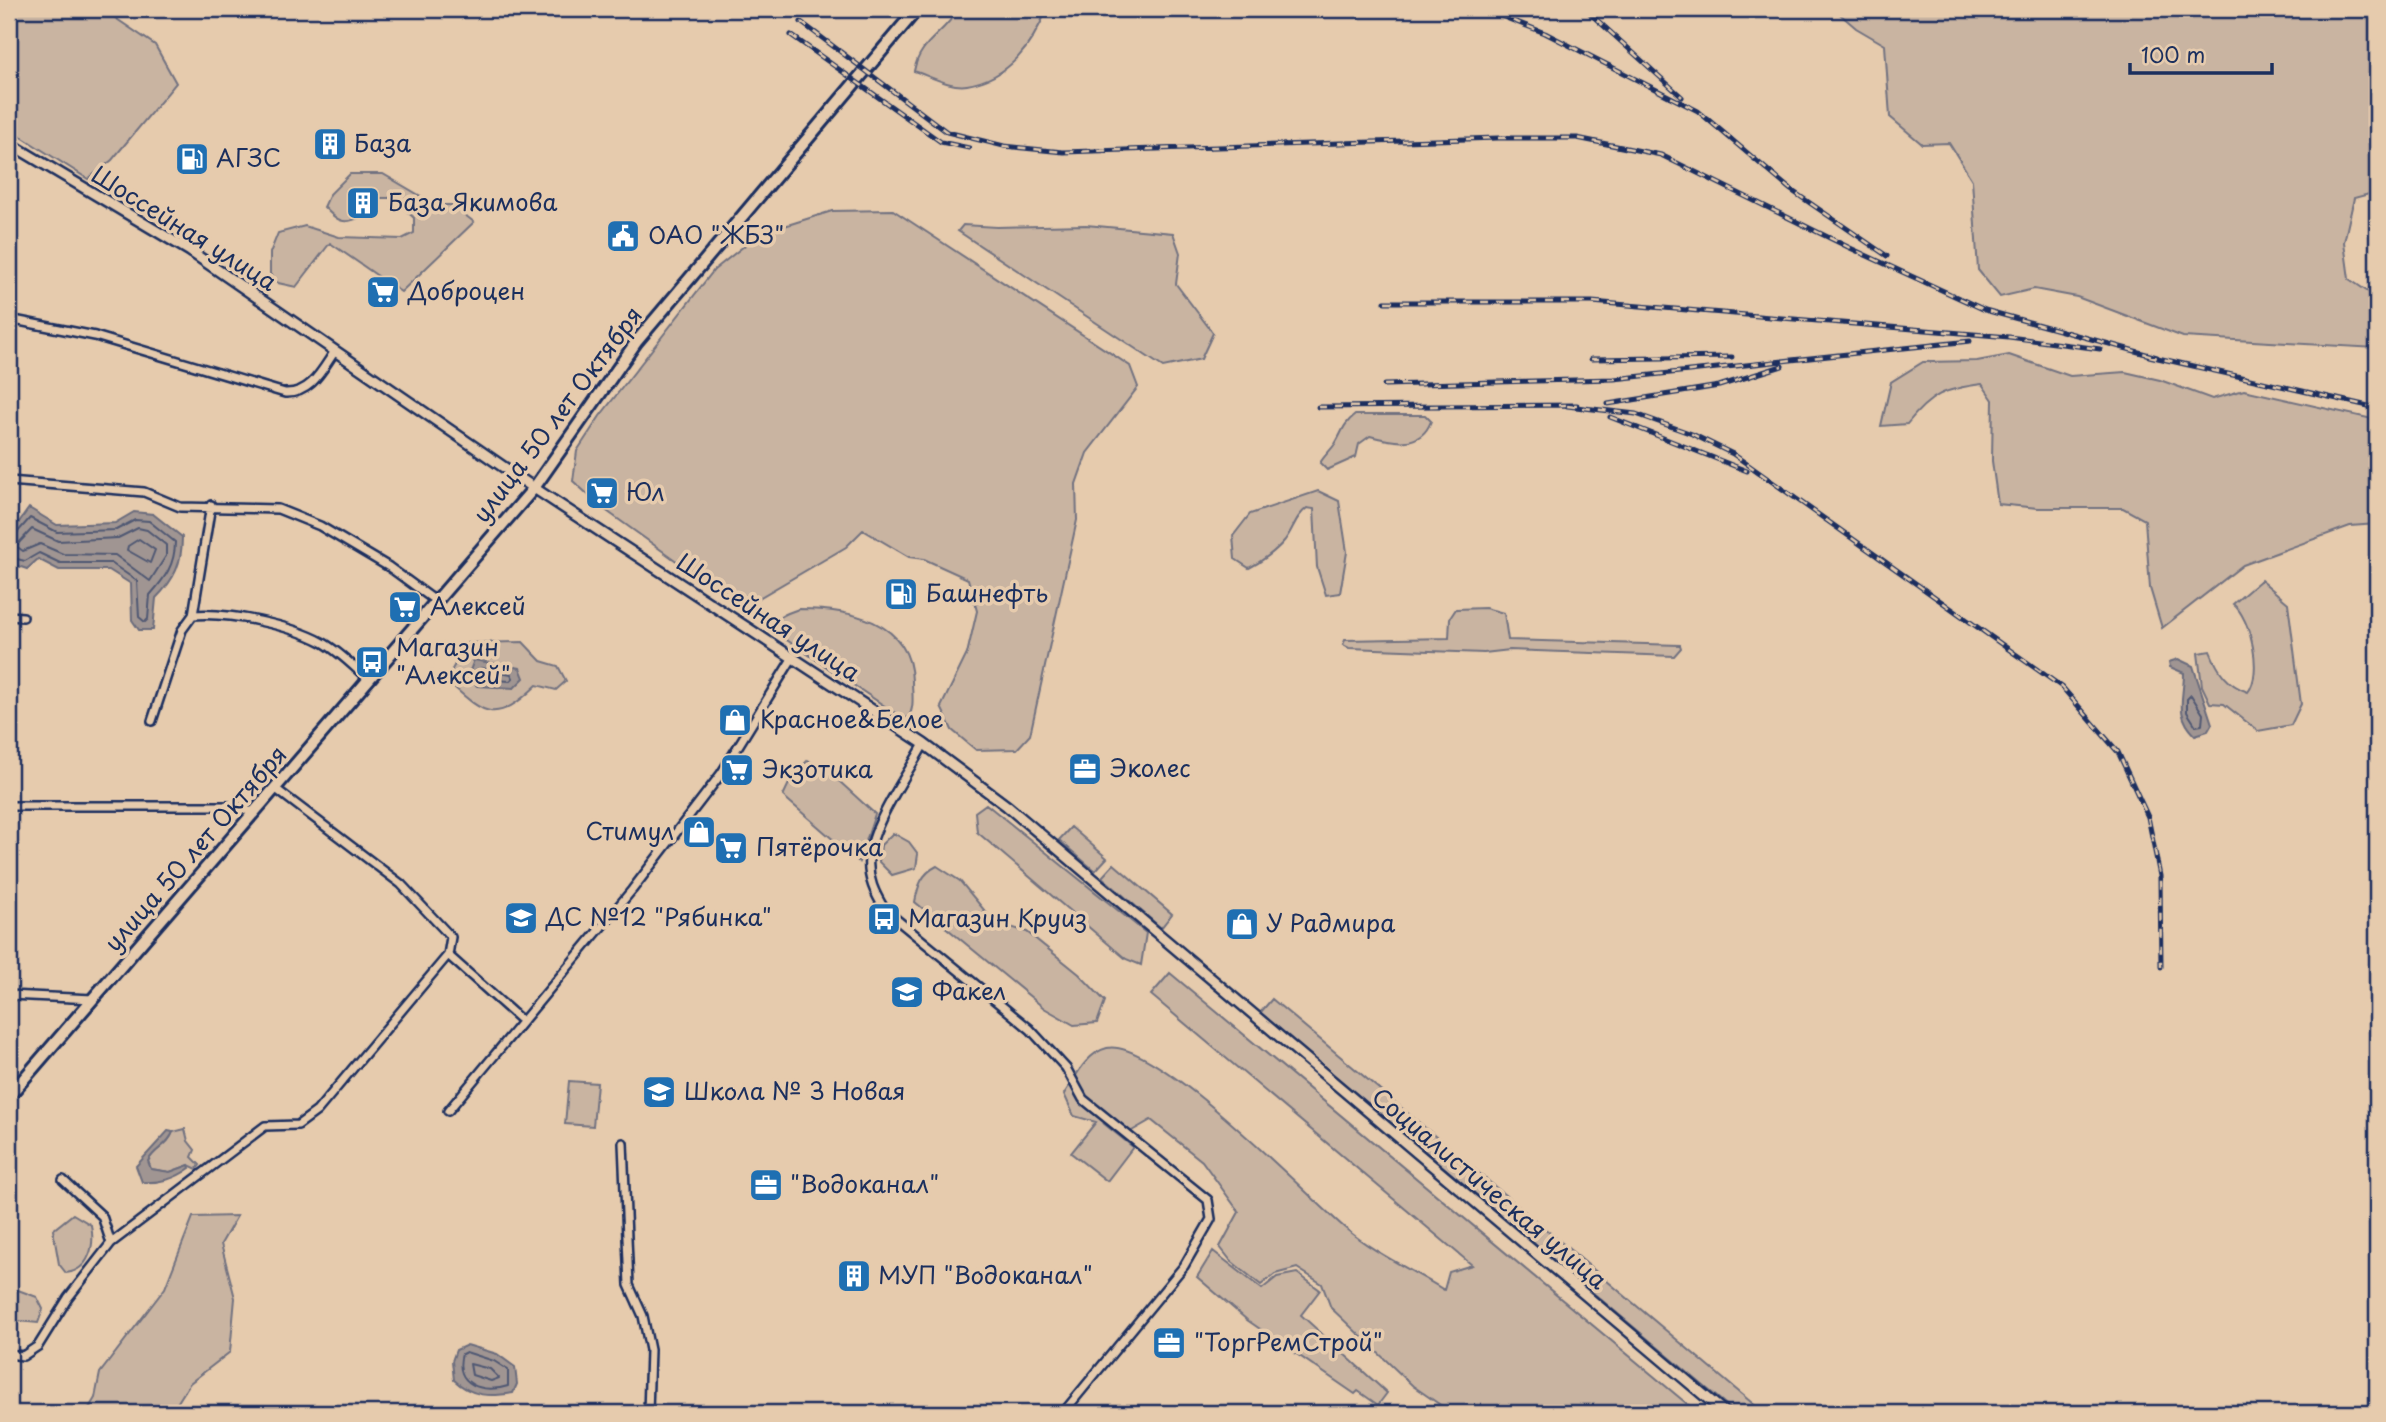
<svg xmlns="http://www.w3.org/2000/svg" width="2386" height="1422" font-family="'Playpen Sans',sans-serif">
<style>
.green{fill:#c9b4a1;stroke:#727280;stroke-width:2}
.water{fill:#a09592;stroke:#6b6c7d;stroke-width:2}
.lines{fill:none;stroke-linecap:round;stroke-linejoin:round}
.shore{stroke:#505873;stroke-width:2}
.minor-casing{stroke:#1b2f5e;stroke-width:12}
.tertiary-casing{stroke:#1b2f5e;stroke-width:14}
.secondary-casing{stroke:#1b2f5e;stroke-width:16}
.minor{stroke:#e6cbad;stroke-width:7}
.tertiary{stroke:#e6cbad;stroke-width:9}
.secondary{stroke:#e6cbad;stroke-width:10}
.rail-casing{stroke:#1b2f5e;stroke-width:5}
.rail{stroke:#e6cbad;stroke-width:2.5;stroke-dasharray:8;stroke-linecap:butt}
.labels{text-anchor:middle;stroke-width:7;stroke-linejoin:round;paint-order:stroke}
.poi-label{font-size:24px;fill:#1b2f5e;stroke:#e6cbad;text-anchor:start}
.street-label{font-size:24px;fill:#1b2f5e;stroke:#e6cbad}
</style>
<rect width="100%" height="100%" fill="#e6cbad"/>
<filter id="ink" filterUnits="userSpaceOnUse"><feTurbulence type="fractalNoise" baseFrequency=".0143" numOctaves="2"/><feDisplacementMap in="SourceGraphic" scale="14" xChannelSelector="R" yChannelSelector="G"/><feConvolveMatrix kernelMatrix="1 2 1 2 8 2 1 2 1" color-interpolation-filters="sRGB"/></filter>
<g filter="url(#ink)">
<path class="green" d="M9 9H102L155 45 176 83 112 160 88 179 9 129Z
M958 9H1047C1032 45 1010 78 967 85 952 88 929 76 914 71 920 40 944 35 958 9Z
M1834 9H2377V192L2354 198 2344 242 2349 279 2377 298V348L2183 337 2077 297 2034 289 2000 297 1978 270 1972 180 1949 143 1922 144 1890 117 1885 45 1856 28Z
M350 174H383L436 205H452L474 222 401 292 330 243 296 287 278 283 270 274V253L278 233 305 226 339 237 402 239 414 233V218L393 198H375L365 191 352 209 362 216C344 226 337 221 324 207L330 194Z
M893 210 1130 366 1138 387 1087 453 1076 484 1077 520 1030 735 1017 749 976 750 952 730 941 707 967 654 977 611 968 579 924 559 909 557 863 530 846 547 742 608 604 509 573 481 577 451 600 416 714 270 759 234 832 211Z
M963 225 997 227 1086 225 1173 233 1180 253 1176 284 1213 333 1201 359 1163 367 958 231Z
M2009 355 2070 376 2125 372 2160 380 2212 399 2244 390 2377 420V524L2350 526 2243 565 2162 628 2150 588 2145 520 2123 508H2038L1998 504 1992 461 1993 400 1982 384C1944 389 1931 394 1907 424L1881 426 1891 382 1923 362 1977 361Z
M1355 415H1425L1431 421C1421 449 1392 442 1370 436L1359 444 1356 457 1327 470 1320 463C1324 456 1330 451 1335 444 1342 433 1343 424 1355 415Z
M1318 491 1339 501 1347 552 1340 593 1326 595 1317 567 1314 509 1307 508C1295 517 1294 528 1285 540 1276 551 1261 562 1249 568L1235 559 1233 536 1250 514Z
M2261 580 2288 603 2301 704 2291 725 2258 731 2224 704 2210 703 2202 686 2198 653 2210 651C2218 671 2227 685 2248 692 2263 673 2251 619 2233 604Z
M1485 608 1504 613 1508 640 1680 645 1681 648 1674 656 1510 650 1484 653 1349 648 1343 645 1345 640 1449 638 1450 618 1456 609Z
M799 609C848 609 911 620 912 681 912 694 915 707 908 718L901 717 772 630C774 617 787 613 799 609Z
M523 642 541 661 558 666 566 681 556 690 537 685C494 726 485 715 446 680L467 643Z
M808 760 839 781 875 814 859 862 783 796 792 777Z
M986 804 1146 933 1141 965 1126 959 977 832 975 812Z
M1071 827 1107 858 1095 871 1059 840Z
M893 833 909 842 918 854 916 868 892 875 879 862 881 845Z
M1114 864 1172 914 1161 928 1102 877Z
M937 866 960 881 994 922 1027 932 1079 974 1105 1001 1097 1023 1074 1025 1044 1008 915 902C918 886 921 874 937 866Z
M1170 973 1698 1413H1452L1413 1386 1331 1308 1322 1284 1297 1268 1275 1274 1261 1285 1231 1261 1220 1247 1239 1212 1202 1161 1151 1120 1130 1132 1103 1123 1133 1147 1107 1181 1071 1153 1096 1122 1074 1116 1064 1094C1075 1078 1086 1053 1107 1048 1156 1038 1305 1194 1345 1228 1374 1253 1412 1270 1444 1290L1449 1272 1472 1265 1151 995Z
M1272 999 1764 1413H1736L1260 1013Z
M569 1081 597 1083 593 1126 565 1124Z
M185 1129 188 1141 195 1150 192 1157 200 1165 197 1169 189 1165 170 1172 151 1169 148 1161C155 1148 168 1146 173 1132Z
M73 1214 91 1225C95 1245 90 1270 66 1273L59 1264 53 1230Z
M237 1216 221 1244 235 1298 230 1352 190 1383 171 1413H86L95 1398 100 1373 165 1288 193 1217Z
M1213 1251 1262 1289 1277 1277 1297 1273 1320 1290 1301 1315 1387 1393 1378 1405 1358 1391 1355 1394 1247 1320 1197 1277Z
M18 1290 37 1297 43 1309 38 1323 9 1320V1295Z"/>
<path class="water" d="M29 508 57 525 115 523 134 512 153 514 182 537C182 563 175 579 156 598L153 630H139L132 620 131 584 109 570H59L38 559 27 569 9 563V536Z
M2178 659 2193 666 2212 724 2208 731 2195 735C2174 714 2184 698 2184 673L2170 667 2169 662Z
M474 660 520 668 524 678 514 688 477 686 468 676Z
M168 1131 173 1132C168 1146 155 1148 148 1161L151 1169 170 1172 189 1165 190 1168C175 1179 161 1183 142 1182L136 1166Z
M467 1345 497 1354 515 1367 517 1384 513 1393C490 1397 472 1397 454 1380L452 1361 456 1350Z"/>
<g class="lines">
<path class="shore" d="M138 528 147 530 166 545V556L150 581 115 555 63 554 40 544 23 551 16 546 32 529 58 541 118 538Z
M9 535 16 534 30 518 57 532 116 530 135 520 149 521 175 542C175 565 165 578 150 595L148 619 145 622 139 617 137 581 111 563H60L39 553 25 561 9 557
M139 539 155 550 150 563 127 550 128 546Z
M481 668 511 674 513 678 510 681 481 679 476 673Z
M2191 695 2203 714 2202 725 2196 726 2187 712V699Z
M466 1352 494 1361 508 1370V1386C484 1394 453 1385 462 1354Z
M470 1364 490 1369 499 1378 491 1381 472 1375Z"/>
<g class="minor-casing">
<path id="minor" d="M9 319 95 336 285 393C311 394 322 370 335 351
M9 481 144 492 180 507 278 509 320 526 389 567 437 602
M193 615C229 612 290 625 322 642 339 651 354 667 369 680
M9 616 23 617
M152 721 182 630 193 615 211 505
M924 744C907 775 872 824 869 858 867 878 875 894 885 910L1030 1029 1066 1068 1083 1099 1208 1200 1211 1219 1184 1266 1063 1413
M9 806H226L255 812
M448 955 522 1021
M9 995 93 999
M448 1111 632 890 721 774 793 657
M623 1143 629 1285 643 1316 650 1350 648 1413
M63 1180 102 1216 111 1243
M9 1354 23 1356 38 1346 68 1298 111 1243 265 1126 298 1125 317 1111 448 955 451 937 401 884 276 789"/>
</g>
<g class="tertiary-casing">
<path id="tertiary" d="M9 143 190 251 534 488 924 744 1007 806 1725 1413"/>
</g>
<g class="secondary-casing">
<path id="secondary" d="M9 1096 534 488 637 341 917 9"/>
</g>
<use href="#minor" class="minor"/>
<use href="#tertiary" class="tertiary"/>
<use href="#secondary" class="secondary"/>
<g class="rail-casing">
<path id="rail" d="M1483 9 1545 33 1698 111 1791 190 1887 256
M1585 9 1682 97
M801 22 947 132 1004 146 1063 152 1498 138H1577L1661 155 1848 247 1985 310 2157 357
M791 35 941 142 969 148
M1385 302H1592L2009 337 2100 349
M2149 356 2377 408
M1591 359 1732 357
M1384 385 1614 379 1970 341
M1608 404 1719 386 1782 366
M1567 406 1636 414 1692 434 1733 454 2062 687 2118 752 2148 817 2160 876 2161 967
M1318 407 1577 405
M1610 417 1747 471"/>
</g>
<use href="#rail" class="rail"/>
</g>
</g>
<defs>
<g id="building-square" transform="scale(1.75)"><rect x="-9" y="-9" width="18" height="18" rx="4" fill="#1f6fb2" stroke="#e6cbad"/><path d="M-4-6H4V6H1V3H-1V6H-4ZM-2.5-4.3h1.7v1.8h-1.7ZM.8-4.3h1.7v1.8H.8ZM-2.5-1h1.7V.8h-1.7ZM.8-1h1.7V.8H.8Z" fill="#fff"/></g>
<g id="fuel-square" transform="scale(1.75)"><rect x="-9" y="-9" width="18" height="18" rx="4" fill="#1f6fb2" stroke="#e6cbad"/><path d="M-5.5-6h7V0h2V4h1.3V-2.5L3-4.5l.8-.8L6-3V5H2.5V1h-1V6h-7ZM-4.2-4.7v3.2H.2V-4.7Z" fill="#fff"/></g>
<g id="civic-square" transform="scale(1.75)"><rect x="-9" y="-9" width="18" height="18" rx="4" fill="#1f6fb2" stroke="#e6cbad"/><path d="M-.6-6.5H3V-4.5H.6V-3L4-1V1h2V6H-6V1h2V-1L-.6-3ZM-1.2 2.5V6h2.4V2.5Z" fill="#fff"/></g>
<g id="supermarket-square" transform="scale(1.75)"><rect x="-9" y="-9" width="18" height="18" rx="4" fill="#1f6fb2" stroke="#e6cbad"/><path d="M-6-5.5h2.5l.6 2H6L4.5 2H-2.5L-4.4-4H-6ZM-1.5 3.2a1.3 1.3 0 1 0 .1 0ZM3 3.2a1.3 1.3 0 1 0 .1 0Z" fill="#fff"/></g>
<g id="bus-square" transform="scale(1.75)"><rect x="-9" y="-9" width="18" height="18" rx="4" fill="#1f6fb2" stroke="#e6cbad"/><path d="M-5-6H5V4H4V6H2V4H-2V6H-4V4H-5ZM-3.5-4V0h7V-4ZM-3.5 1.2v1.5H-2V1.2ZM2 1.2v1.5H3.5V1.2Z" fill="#fff"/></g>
<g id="shop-square" transform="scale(1.75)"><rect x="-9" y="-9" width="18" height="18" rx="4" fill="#1f6fb2" stroke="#e6cbad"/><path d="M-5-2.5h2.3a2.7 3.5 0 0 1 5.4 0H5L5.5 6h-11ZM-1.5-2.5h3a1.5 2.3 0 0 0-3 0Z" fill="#fff"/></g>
<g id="office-square" transform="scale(1.75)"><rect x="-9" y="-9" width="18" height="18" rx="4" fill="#1f6fb2" stroke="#e6cbad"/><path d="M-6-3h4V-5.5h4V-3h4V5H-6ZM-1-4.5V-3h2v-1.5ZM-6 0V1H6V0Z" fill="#fff"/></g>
<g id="school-square" transform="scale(1.75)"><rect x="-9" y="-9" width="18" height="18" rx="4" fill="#1f6fb2" stroke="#e6cbad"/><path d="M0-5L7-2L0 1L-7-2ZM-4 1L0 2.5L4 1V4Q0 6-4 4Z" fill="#fff"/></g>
</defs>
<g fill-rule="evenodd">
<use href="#building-square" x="330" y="144"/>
<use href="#fuel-square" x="192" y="159"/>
<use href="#building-square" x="363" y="203"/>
<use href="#civic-square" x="623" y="236"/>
<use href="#supermarket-square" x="383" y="292"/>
<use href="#supermarket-square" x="602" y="493"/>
<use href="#fuel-square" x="901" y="594"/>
<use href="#supermarket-square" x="405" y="607"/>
<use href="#bus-square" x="372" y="662"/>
<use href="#shop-square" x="735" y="720"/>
<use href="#office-square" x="1085" y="769"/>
<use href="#supermarket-square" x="737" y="770"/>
<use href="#shop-square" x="699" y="832"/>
<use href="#supermarket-square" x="731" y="848"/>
<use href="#school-square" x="521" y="918"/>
<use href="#bus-square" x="884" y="919"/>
<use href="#shop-square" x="1242" y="924"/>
<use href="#school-square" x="907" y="992"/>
<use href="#school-square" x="659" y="1092"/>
<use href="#office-square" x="766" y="1185"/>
<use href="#building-square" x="854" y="1276"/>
<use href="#office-square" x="1169" y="1343"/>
</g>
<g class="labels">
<g class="poi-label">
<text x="354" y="152">База</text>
<text x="216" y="167">АГЗС</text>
<text x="388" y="211">База Якимова</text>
<text x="648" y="244">ОАО "ЖБЗ"</text>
<text x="408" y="300">Доброцен</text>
<text x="626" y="501">Юл</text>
<text x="926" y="602">Башнефть</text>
<text x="430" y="615">Алексей</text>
<text x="396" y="656">Магазин<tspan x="396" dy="28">"Алексей"</tspan></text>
<text x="760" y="728">Красное&amp;Белое</text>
<text x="1110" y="777">Эколес</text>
<text x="762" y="778">Экзотика</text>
<text x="674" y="840" text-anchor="end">Стимул</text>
<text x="756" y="856">Пятёрочка</text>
<text x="546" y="926">ДС №12 "Рябинка"</text>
<text x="908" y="927">Магазин Круиз</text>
<text x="1266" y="932">У Радмира</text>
<text x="932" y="1000">Факел</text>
<text x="684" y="1100">Школа № 3 Новая</text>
<text x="790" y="1193">"Водоканал"</text>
<text x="878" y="1284">МУП "Водоканал"</text>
<text x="1194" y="1351">"ТоргРемСтрой"</text>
</g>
<g class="street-label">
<text transform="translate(184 229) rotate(32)" y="8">Шоссейная улица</text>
<text transform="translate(558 415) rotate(-53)" y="8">улица 50 лет Октября</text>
<text transform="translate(768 618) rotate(33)" y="8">Шоссейная улица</text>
<text transform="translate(196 849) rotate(-49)" y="8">улица 50 лет Октября</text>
<text transform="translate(1489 1189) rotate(40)" y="8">Социалистическая улица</text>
</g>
</g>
<rect width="2386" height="1422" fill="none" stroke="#e6cbad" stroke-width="35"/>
<rect x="18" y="18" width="2351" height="1387" fill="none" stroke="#1b2f5e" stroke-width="2.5" filter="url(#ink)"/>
<path d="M2130 63v10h142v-10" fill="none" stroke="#1b2f5e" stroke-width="3.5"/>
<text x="2141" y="63" font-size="21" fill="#1b2f5e" stroke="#e6cbad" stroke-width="5" paint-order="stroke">100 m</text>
</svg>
